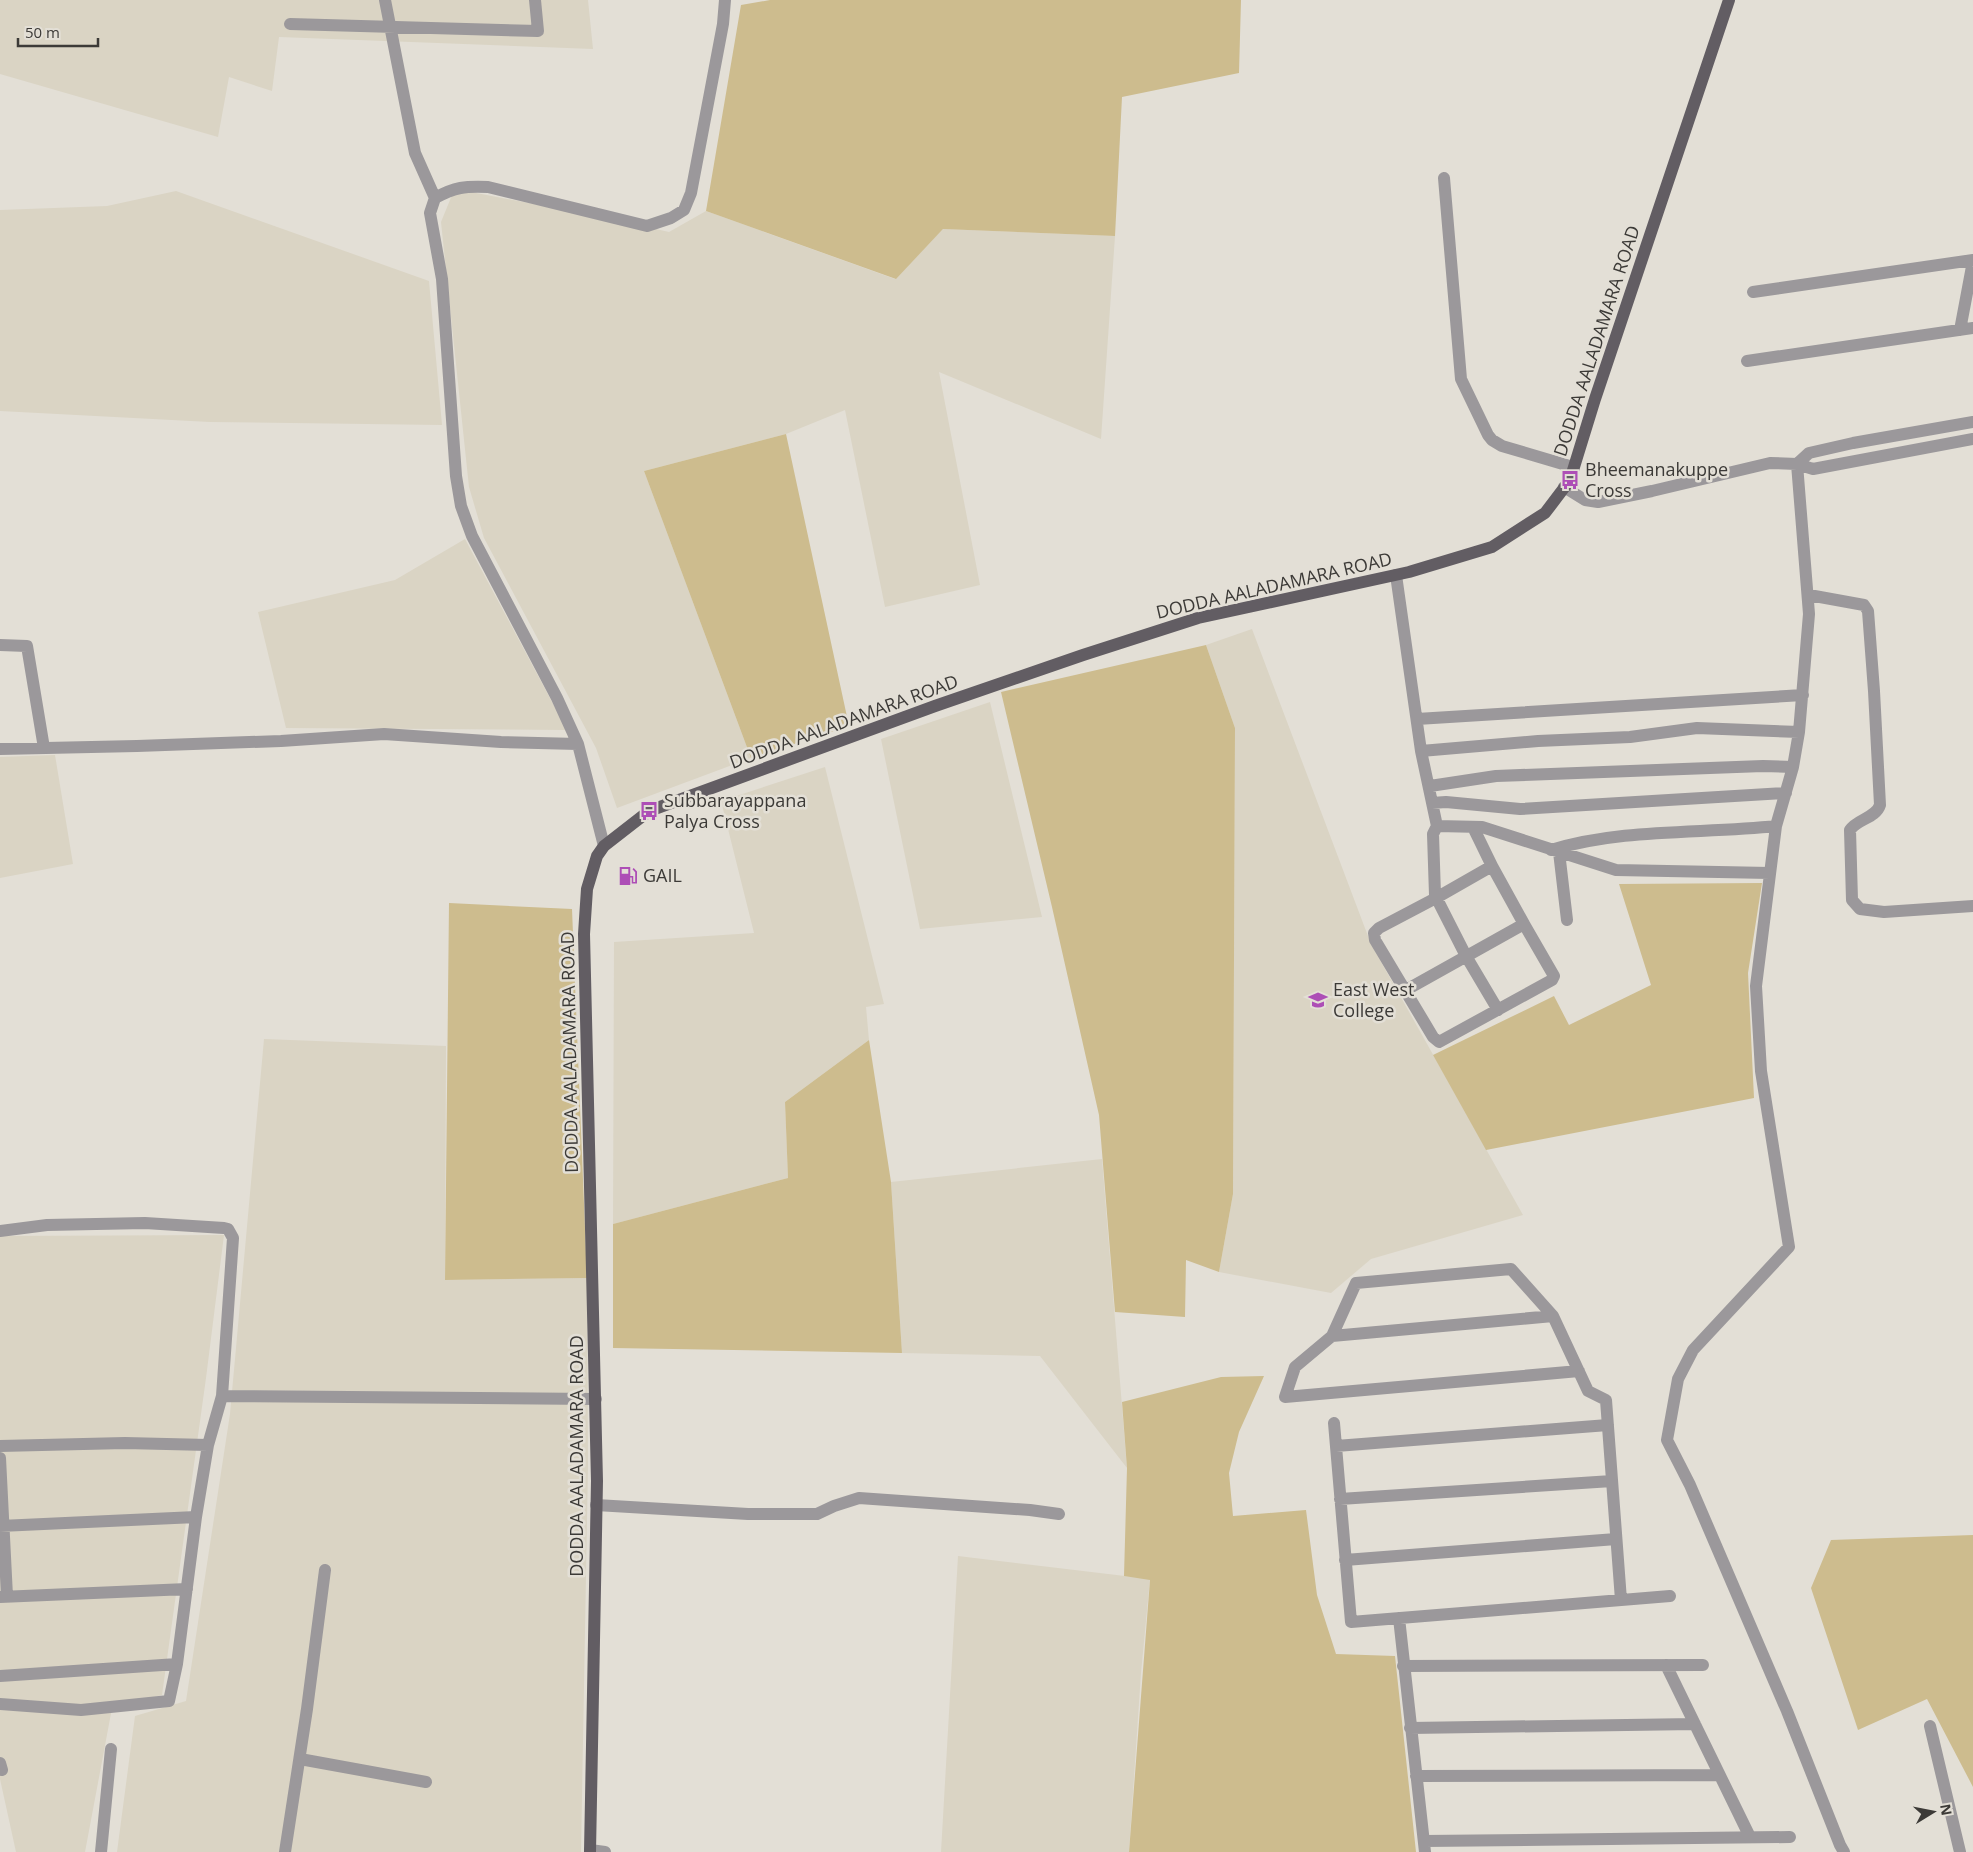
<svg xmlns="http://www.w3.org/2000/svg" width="1973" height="1852" font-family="'Open Sans',sans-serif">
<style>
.built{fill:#dad4c4}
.green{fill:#cdbc8e}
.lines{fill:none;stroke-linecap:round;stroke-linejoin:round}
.minor{stroke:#9b989b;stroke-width:12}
.major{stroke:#625d63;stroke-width:12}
.labels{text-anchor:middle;stroke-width:5;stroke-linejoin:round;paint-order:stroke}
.street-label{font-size:18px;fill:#3c3a37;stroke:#e3dfd6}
.poi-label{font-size:18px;fill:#3c3a37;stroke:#e3dfd6;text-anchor:start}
</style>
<rect width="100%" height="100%" fill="#e3dfd6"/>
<path class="built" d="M0 0H588L593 49 279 37 272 91 229 77 218 137 0 74Z
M176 191 429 281 442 425 210 422 0 411V210L107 206Z
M471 192 603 217 669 232 706 211 895 279 943 229 1115 236 1101 439 939 372 980 585 885 607 845 410 786 434 644 471 751 758 617 808 596 748 484 538 469 487 441 222 452 195Z
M465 539 567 730 286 728 258 612 395 580Z
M1252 629 1371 944 1523 1215 1371 1259 1331 1293 1219 1272 1233 1194 1235 728 1206 645Z
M990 702 1042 917 920 929 881 739Z
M55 755 73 864 0 878V757Z
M825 767 884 1004 866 1007 869 1040 785 1102 788 1178 613 1224 614 942 754 933 721 801Z
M264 1039 446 1046 445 1280 587 1278 588 1465 581 1852H117L135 1716 186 1701 230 1414Z
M1102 1159 1127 1468 1040 1356 902 1353 891 1182Z
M224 1235 206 1378 162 1695 112 1708 85 1852H16L0 1779V1236Z
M958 1556 1150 1579 1141 1673 1129 1852H941Z"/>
<path class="green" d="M770 0H1241L1239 73 1122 97 1115 236 943 229 896 279 706 211 741 5Z
M786 434 849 726 751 758 644 471Z
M1206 645 1235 728 1233 1194 1219 1272 1186 1260 1185 1317 1115 1312 1099 1115 1052 907 1001 692Z
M1762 883 1748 973 1754 1098 1486 1150 1433 1055 1554 996 1569 1025 1651 985 1619 884Z
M449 903 572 909 587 1278 445 1280Z
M869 1040 891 1182 902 1353 613 1348V1224L788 1178 785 1102Z
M1264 1376 1239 1432 1229 1473 1233 1516 1306 1510 1317 1595 1336 1654 1395 1656 1416 1852H1129L1150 1580 1124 1576 1127 1468 1122 1402 1221 1377Z
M1973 1535V1787L1927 1699 1858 1730 1811 1588 1831 1540Z"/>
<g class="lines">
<path class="minor" d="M385 0 415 153 435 198
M290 24 538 31 535 0
M1444 178 1461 379 1488 435 1492 440 1502 446 1573 467
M1753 292 1973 260
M1960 330 1973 261
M1747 361 1973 328
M1797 464 1809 614 1799 732 1793 767 1776 826 1756 986 1761 1071 1789 1247 1693 1350 1678 1379 1667 1440 1690 1485 1787 1711 1840 1845 1844 1852
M1797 464 1809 453 1853 443 1973 422
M1564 487 1585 500 1598 502 1652 491 1770 463 1797 464 1813 469 1973 439
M1396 575 1421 751 1437 826 1433 834 1435 895 1466 956 1498 1010
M1809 595 1864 605 1868 611 1874 691 1880 805C1876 818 1857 819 1850 830L1852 900 1860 909 1884 912 1973 906
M0 645 27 646 44 748
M1417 719 1803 695
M0 749 137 746 281 741 384 734 501 742 578 744
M1421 751 1538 741 1630 737 1697 728 1799 732
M1430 786 1496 776 1763 766 1793 767
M1432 803 1446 802 1520 809 1786 793
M1437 826 1482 827 1616 870 1770 873
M1473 827 1492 866
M604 846 578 744 557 698 472 536 461 506 456 476 442 279 430 213 435 198C455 187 465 186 488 187L647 226 671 218 684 210 691 193 723 24 725 0
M1551 850C1623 828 1702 834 1776 826
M1559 852 1567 920
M1406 990 1524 924 1554 976 1552 980 1439 1042 1433 1037 1375 940 1374 933 1379 928 1436 898 1492 866 1524 924
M0 1231 47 1225 145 1223 224 1228 228 1229 233 1238 222 1396 208 1445 196 1517 177 1664 169 1701 81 1710 0 1704
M1332 1336 1553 1316
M1579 1371 1285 1397 1295 1367 1332 1336 1356 1283 1511 1269 1553 1316 1588 1391 1606 1400 1621 1600
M222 1396 596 1399
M1334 1423 1351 1622 1670 1596
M0 1446 125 1443 208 1445
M1336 1446 1608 1425
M0 1458 7 1596
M1340 1499 1612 1481
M596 1505 748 1514H817L834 1506 859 1498 1030 1510 1059 1514
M0 1526 196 1517
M1345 1560 1616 1539
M0 1597 187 1589
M1399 1618 1425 1852
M1666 1665 1750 1837
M1403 1666 1703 1665
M0 1676 177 1664
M1930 1726 1960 1852
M1410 1728 1695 1724
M300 1759 426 1782
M0 1763 2 1770
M1416 1776 1719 1775
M1424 1841 1790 1837
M590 1850 605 1852
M101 1852 111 1749
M285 1852 307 1709 325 1570"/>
<path class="major" d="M590 1852 597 1481 584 934 587 889 597 856 604 846 649 811 935 706 1083 655 1198 618 1409 572 1492 547 1545 513 1570 480 1595 399 1729 0"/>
</g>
<defs>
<g id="bus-bare" transform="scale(1.5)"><path d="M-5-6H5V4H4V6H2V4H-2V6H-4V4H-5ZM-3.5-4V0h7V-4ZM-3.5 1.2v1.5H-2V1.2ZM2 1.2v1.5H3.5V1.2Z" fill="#ad4eb6" stroke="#e3dfd6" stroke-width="2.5" paint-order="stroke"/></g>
<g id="fuel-bare" transform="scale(1.5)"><path d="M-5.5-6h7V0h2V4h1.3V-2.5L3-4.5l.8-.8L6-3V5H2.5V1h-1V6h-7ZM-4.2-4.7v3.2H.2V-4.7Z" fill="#ad4eb6" stroke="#e3dfd6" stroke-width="2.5" paint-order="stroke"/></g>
<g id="university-bare" transform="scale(1.5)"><path d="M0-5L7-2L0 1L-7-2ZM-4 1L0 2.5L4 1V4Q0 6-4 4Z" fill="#ad4eb6" stroke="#e3dfd6" stroke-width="2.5" paint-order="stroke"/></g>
</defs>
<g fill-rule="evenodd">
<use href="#bus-bare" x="1570" y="480"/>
<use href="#bus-bare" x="649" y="811"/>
<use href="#fuel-bare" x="628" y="876"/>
<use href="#university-bare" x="1318" y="1000"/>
</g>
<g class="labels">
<g class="street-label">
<text transform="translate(1597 341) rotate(-72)" y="6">DODDA AALADAMARA ROAD</text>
<text transform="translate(1274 586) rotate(-13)" y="6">DODDA AALADAMARA ROAD</text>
<text transform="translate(844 722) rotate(-20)" y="6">DODDA AALADAMARA ROAD</text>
<text transform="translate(570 1052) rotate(-91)" y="6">DODDA AALADAMARA ROAD</text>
<text transform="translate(577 1456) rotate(-90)" y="6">DODDA AALADAMARA ROAD</text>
</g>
<g class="poi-label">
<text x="1585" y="476">Bheemanakuppe<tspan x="1585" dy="21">Cross</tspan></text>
<text x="664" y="807">Subbarayappana<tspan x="664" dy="21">Palya Cross</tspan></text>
<text x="643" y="882">GAIL</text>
<text x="1333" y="996">East West<tspan x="1333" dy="21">College</tspan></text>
</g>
</g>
<g transform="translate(1933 1812) rotate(80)" stroke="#e3dfd6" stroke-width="4" paint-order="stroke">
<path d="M0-4L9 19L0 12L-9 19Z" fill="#3c3a37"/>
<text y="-8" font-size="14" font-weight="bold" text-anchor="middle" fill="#3c3a37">N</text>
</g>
<path d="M18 38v8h80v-8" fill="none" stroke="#3c3a37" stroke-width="2.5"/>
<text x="25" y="38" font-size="15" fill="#3c3a37" stroke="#e3dfd6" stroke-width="4" paint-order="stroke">50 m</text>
</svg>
